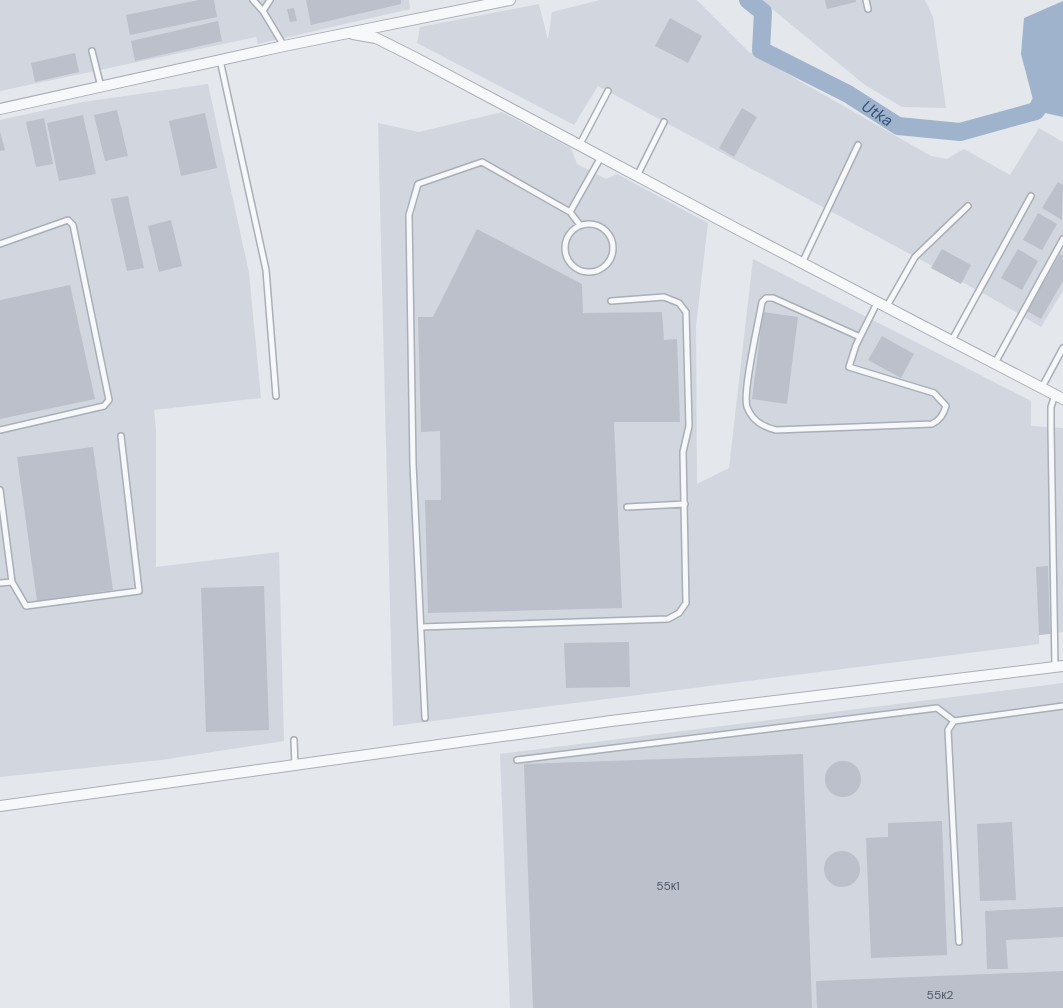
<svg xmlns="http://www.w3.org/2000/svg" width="1063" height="1008" viewBox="0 0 1063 1008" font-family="'DM Sans',sans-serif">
<rect width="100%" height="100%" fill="#e4e7ec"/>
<path fill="#d2d6de" d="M0,0H409L410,9L258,44L256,37L0,91Z
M600,0H697L749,52L931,156L947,159L964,149L1010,175L1039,128L1063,142V291L1041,327L988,296L598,86L574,125L417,43L420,27L539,4L548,40L552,12Z
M761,0H925L933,17L946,108L902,107L865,85Z
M208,84L249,273L261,398L154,410L156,429V567L279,552L284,741L161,760L0,777V120L83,102Z
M502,112L571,148L577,164L606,179L617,174L708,223L696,326L697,484L729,468L753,259L1031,401V426L1063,428V632L1039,635V644L393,726L378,123L419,132Z
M1063,683V1008H510L500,754Z"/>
<path fill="#9fb4cc" d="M1063,1V117L1036,111L1021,54L1024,18Z"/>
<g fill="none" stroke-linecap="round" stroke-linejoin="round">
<path stroke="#9fb4cc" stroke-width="18" id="s1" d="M748,0L763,12L761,50L848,94L898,126L960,132L1036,111L1059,69L1063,65"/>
</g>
<path fill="#bbc0ca" d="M199,0H214L217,17L130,35L126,15Z
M306,0H401V4L311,25Z
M825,0H856V2L827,9Z
M294,8L297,21L290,22L287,9Z
M670,18L702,36L688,63L655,46Z
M218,21L222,41L135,61L131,41Z
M75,53L79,72L35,82L31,63Z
M742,108L757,117L734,157L719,148Z
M117,110L128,156L105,161L94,115Z
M205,113L217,168L181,176L169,121Z
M83,115L96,174L59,181L47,123Z
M44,118L53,164L36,167L26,122Z
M0,132L5,150L0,151Z
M1058,182L1063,185L1062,220L1042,208Z
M128,196L144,268L127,271L111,199Z
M1038,213L1057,224L1042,250L1023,240Z
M171,220L182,266L159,272L148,226Z
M477,229L582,284L583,313L662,312L664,340L677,339L680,422H614L622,608L428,613L425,500H441L440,431L421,432L418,317H433Z
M942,249L971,265L961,284L931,268Z
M1018,249L1038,261L1022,290L1001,278Z
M1060,254L1063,256V281L1041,319L1027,311Z
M70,285L95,399L0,419V300Z
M763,312L798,317L787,404L752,399Z
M882,336L914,354L901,378L868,360Z
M93,447L113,590L37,601L17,457Z
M1048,566L1050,634L1039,635L1036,567Z
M264,586L269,730L206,732L201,588Z
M629,642L630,687L566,688L564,643Z
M803,754L812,1008H533L524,764Z
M825 779a18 18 0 1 1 36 0a18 18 0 1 1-36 0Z
M942,821L947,955L871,958L866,838L888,837V823Z
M1012,822L1016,900L980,901L977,824Z
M824 869a18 18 0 1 1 36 0a18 18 0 1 1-36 0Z
M1063,907V937L1006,940L1008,969H987L985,911Z
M1063,971V1008H817L816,981Z"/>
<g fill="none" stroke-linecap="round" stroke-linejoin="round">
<defs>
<path id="service" d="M253,0L263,11L284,46
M866,0L868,9
M263,11L270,0
M92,51L101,87
M220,60L266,270L276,396
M580,144L608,91
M637,176L664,122
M570,212L601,157
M565 248a24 24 0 1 1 48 0a24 24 0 1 1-48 0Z
M0,244L68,220L73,225L109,400L104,406L0,430
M803,261L858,145
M887,306L915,257L968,206
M860,337L773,298H766L762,302C759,320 742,393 747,407C752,421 763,427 776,430L932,424C940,420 943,415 946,406L934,393L849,367L856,345L878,301
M952,340L1031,196
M995,363L1063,239
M1042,387L1063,348
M0,490L12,582L26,606L139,591L121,436
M627,507L685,504
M0,583L12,582
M421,627L668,619L679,613L686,603L683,452L689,426L686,312L679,303L664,297L611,301
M1055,667L1051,429V407L1055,395
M425,718L413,464L409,215L418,184L482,162L570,212L580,225
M294,740L295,766
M517,760L937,708L954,721
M959,942L948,730L954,721L1063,706"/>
<path id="minor" d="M353,34L376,38L412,56L737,229L1063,399
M0,109L284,46L510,0
M0,806L611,721L1063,666"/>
</defs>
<use href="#service" stroke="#a9aeb7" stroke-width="8"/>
<use href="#minor" stroke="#a9aeb7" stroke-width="12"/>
<use href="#service" stroke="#f7f8fa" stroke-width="5"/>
<use href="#minor" stroke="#f7f8fa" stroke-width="10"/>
</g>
<g text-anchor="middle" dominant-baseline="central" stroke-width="4" stroke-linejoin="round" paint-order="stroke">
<g font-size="12" fill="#4f5766">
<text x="668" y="886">55к1</text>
<text x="940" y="995">55к2</text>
</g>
<g font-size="16" font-style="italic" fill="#34527a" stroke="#f4f6f9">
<text stroke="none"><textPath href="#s1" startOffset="190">Utka</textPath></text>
</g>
</g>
</svg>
